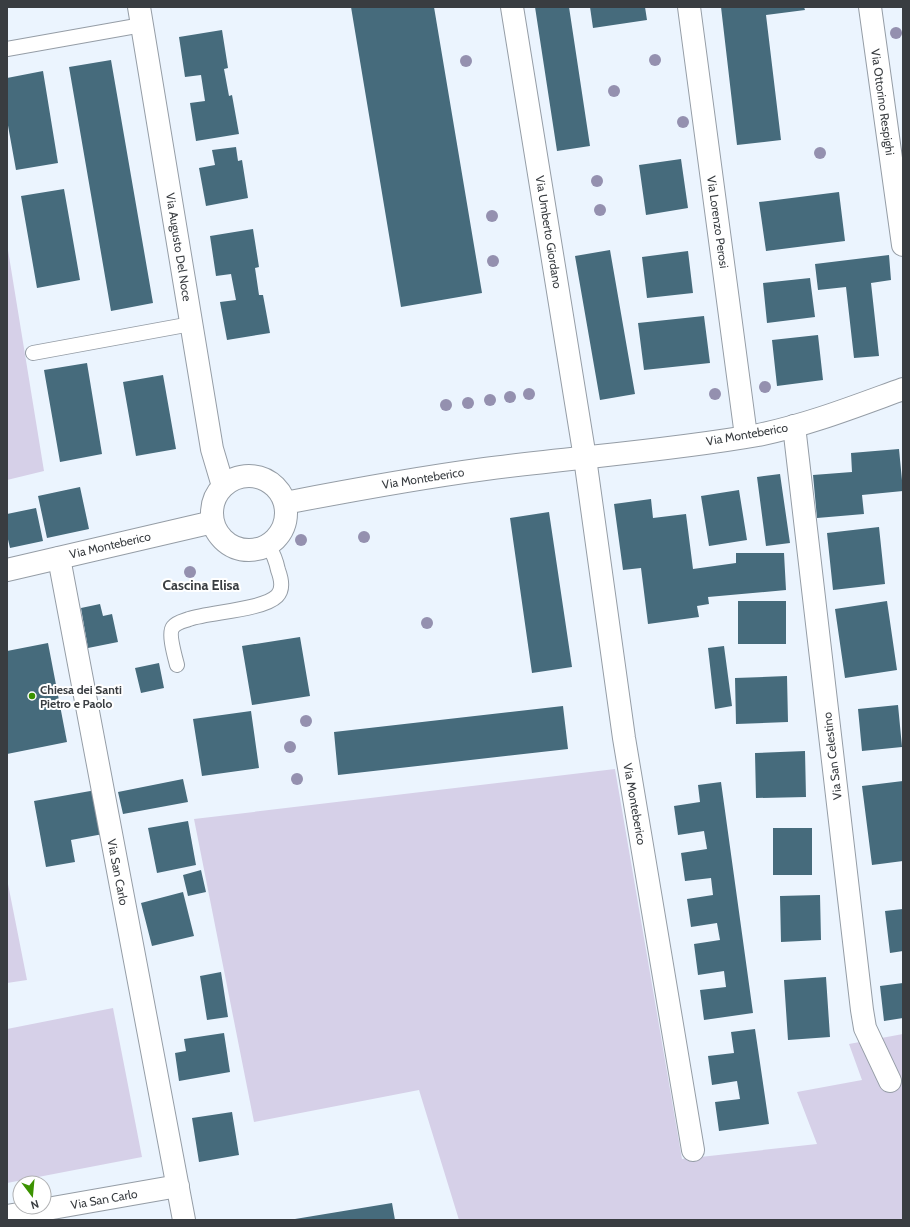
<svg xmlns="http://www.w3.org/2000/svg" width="910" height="1227" viewBox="0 0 910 1227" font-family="Cabin,sans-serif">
<rect width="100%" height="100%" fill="#ebf4fe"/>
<path fill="#d6d0e8" d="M7,244L44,471L7,480Z
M615,769L682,1159L817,1144L797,1092L862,1080L849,1044L903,1034V1220H459L419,1090L254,1122L194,819Z
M7,879L27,980L7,983Z
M113,1008L142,1157L7,1183V1029Z"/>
<path fill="#466b7c" d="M351,7H434L482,293L401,307Z
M535,7H569L590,146L557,151Z
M590,7H645L647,20L593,28Z
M721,7H804L805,10L766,15L781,140L737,145Z
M222,30L228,68L224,69L229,96L232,95L239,134L196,141L190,103L205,101L201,75L185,77L179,37Z
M111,60L153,303L111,311L69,67Z
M43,71L58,163L16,170L7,120V78Z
M236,147L238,161L242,160L248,198L206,206L199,168L215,165L212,150Z
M681,159L688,208L646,215L639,165Z
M64,189L80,280L37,288L21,196Z
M839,192L845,241L766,251L759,202Z
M253,229L259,267L255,268L259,295H263L270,333L227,340L220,302L236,300L231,274L216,276L210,236Z
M610,250L635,394L600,400L575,256Z
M688,251L693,293L647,298L642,257Z
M889,255L891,280L871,283L879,356L854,358L846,287L818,290L815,264Z
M810,278L815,317L767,323L763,283Z
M704,316L710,363L644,370L638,323Z
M818,335L823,380L777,386L772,340Z
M87,363L102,454L60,462L44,370Z
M163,375L176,449L136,456L123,382Z
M899,449L903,491L862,495L864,514L817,518L813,475L852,472L851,453Z
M780,474L790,543L766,546L757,477Z
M80,487L89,529L47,538L38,496Z
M739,490L747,540L709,546L701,496Z
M651,499L653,518L686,514L693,569L736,563V553H784L786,590L708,597L709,604L697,606L699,617L648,624L641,568L623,570L614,504Z
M36,508L43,541L10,548L7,535V514Z
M549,512L572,667L532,673L510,518Z
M879,527L885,584L833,590L827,533Z
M738,601H786V644H738Z
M887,601L897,670L845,678L835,609Z
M100,604L103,616L112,614L118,642L88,648L81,608Z
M300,637L310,696L252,705L242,646Z
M48,643L67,742L7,754V651Z
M724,646L732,706L715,709L708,648Z
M159,663L164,688L141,693L135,668Z
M787,676L788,722L736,724L735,678Z
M898,705L902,747L862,751L858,709Z
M563,706L568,749L338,775L334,732Z
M251,711L259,768L202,776L193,719Z
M805,751L806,797L756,798L755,753Z
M183,779L188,802L123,814L118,792Z
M903,781V861L872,865L862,786Z
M721,782L753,1013L704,1020L700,990L726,987L724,971L698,975L694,944L720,940L717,923L691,927L687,899L713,895L711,878L685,881L681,853L707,849L704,831L678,835L674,806L700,802L698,785Z
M96,790L103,834L71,840L75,862L46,867L34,801Z
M188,821L196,865L157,873L148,828Z
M773,828H812V875H773Z
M201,870L206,892L188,896L183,875Z
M183,892L194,936L152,946L141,903Z
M820,895L821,940L781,942L780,896Z
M903,909V951L890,953L885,911Z
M221,972L228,1017L207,1020L200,976Z
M826,977L830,1037L788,1040L784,980Z
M903,983V1018L884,1021L880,986Z
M755,1029L769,1124L719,1131L715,1102L740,1099L737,1081L712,1085L708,1056L734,1053L731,1032Z
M224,1033L230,1072L179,1081L175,1053L186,1051L184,1039Z
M232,1112L239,1155L199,1162L192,1118Z
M392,1203L395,1220H295V1219Z"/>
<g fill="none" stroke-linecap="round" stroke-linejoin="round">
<defs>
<path id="service" d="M7,49L142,25
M33,353L191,324
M177,665C175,657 168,633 173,627C177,622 184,621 189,619C210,612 263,610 277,596C284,589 281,578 278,570C276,560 273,553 268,545"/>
<path id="minor" d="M139,7L212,449L223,486
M512,7L585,458L624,738L693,1150
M689,7L746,436
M870,7L903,245
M794,426L862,1010L865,1028L890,1081
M59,558L184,1220
M7,1216L178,1186"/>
<path id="tertiary" d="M212 513a37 37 0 1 1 74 0a37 37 0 1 1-74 0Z
M285,503C352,490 418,478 485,469C576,457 668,451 758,435C808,425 856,406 903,389
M7,570L213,522"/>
</defs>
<use href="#service" stroke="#959da6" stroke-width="16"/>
<use href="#minor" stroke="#959da6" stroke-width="24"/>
<use href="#tertiary" stroke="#959da6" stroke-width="24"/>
<use href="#service" stroke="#fff" stroke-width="14"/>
<use href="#minor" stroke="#fff" stroke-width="22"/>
<use href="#tertiary" stroke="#fff" stroke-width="22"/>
</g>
<g fill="#9490af">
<circle cx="896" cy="33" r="6"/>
<circle cx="655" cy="60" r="6"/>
<circle cx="466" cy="61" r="6"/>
<circle cx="614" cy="91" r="6"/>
<circle cx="683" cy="122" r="6"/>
<circle cx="820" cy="153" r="6"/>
<circle cx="597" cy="181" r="6"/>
<circle cx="600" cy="210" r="6"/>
<circle cx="492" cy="216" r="6"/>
<circle cx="493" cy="261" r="6"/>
<circle cx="765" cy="387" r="6"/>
<circle cx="529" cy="394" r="6"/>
<circle cx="715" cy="394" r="6"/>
<circle cx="510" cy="397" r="6"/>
<circle cx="490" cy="400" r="6"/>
<circle cx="468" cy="403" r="6"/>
<circle cx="446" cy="405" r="6"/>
<circle cx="364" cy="537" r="6"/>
<circle cx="301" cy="540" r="6"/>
<circle cx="190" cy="572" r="6"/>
<circle cx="427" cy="623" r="6"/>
<circle cx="306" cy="721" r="6"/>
<circle cx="290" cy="747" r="6"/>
<circle cx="297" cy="779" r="6"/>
</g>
<circle fill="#3b9200" stroke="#fff" stroke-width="1.5" cx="32" cy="696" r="4"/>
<g text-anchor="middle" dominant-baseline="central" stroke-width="4" stroke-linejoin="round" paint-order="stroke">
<g font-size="12" fill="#393d41" stroke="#fff">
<text transform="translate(883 102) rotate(82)">Via Ottorino Respighi</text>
<text transform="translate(718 222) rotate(82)">Via Lorenzo Perosi</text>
<text transform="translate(549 232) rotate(81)">Via Umberto Giordano</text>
<text transform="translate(179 247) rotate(81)">Via Augusto Del Noce</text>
<text transform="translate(747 434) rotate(-10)">Via Monteberico</text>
<text transform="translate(423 478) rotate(-9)">Via Monteberico</text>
<text transform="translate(110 545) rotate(-13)">Via Monteberico</text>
<text transform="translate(832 756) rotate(-97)">Via San Celestino</text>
<text transform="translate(635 804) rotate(80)">Via Monteberico</text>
<text transform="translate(118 872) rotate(79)">Via San Carlo</text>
<text transform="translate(104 1199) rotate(-10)">Via San Carlo</text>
</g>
<g font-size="12" font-weight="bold" fill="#393d41" stroke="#fff" text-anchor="start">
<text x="40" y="689">Chiesa dei Santi<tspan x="40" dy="14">Pietro e Paolo</tspan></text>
</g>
<g font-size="14" font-weight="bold" fill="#393d41" stroke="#fff">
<text x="201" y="585">Cascina Elisa</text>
</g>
</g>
<rect width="910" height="1227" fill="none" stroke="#393d41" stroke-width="16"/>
<g transform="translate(32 1195) rotate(164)"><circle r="19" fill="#ffffff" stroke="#b0b1b3"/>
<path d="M0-3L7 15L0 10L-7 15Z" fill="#3b9200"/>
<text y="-6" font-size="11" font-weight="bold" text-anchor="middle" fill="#393d41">N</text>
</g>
</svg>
